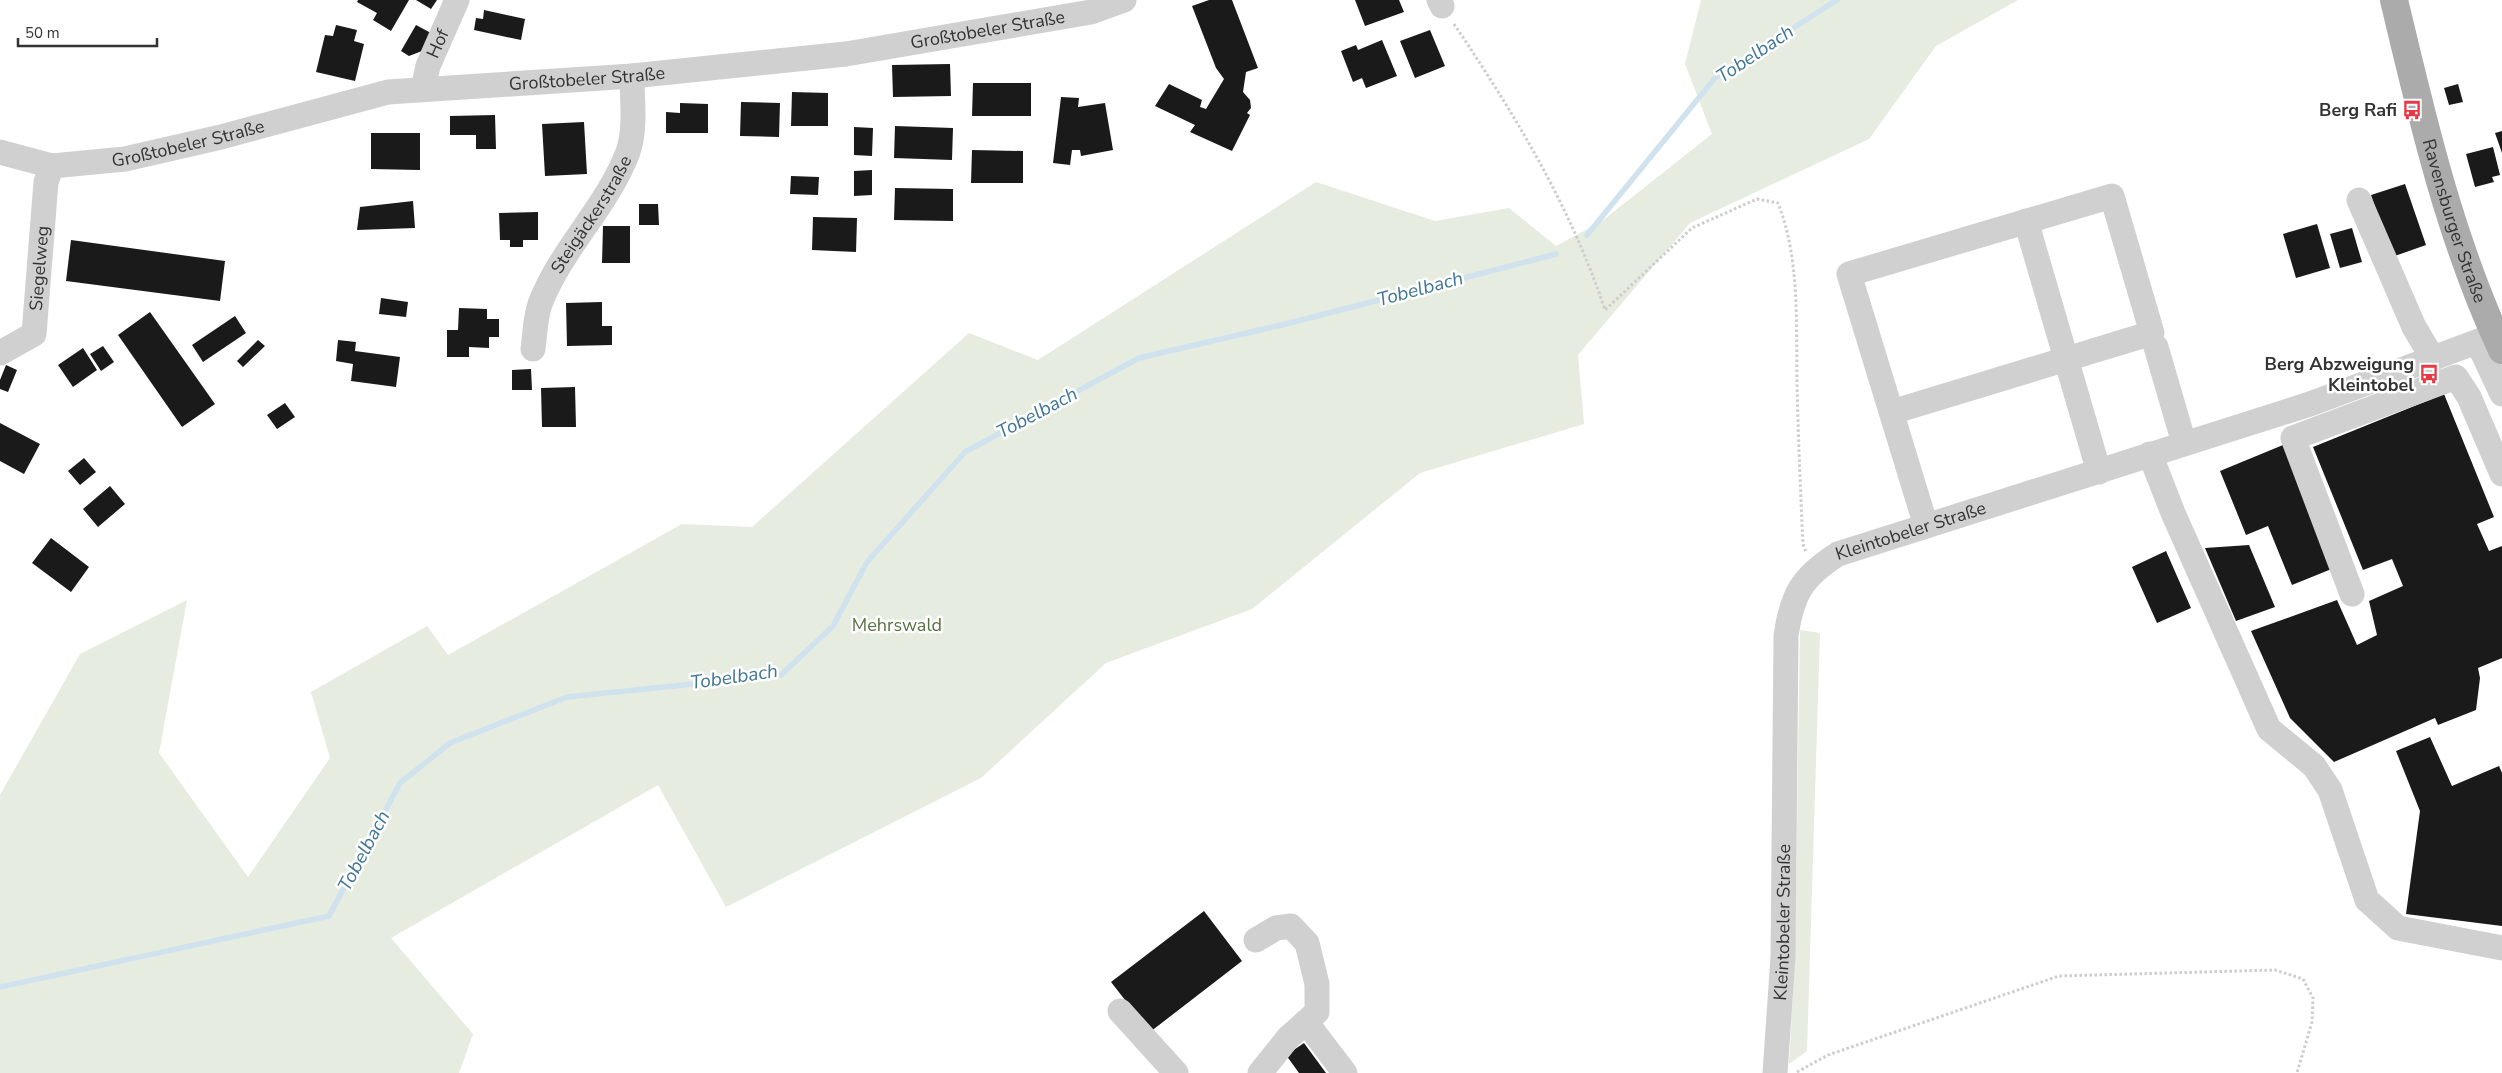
<svg xmlns="http://www.w3.org/2000/svg" width="2502" height="1073" viewBox="0 0 2502 1073" font-family="'Nunito Sans',sans-serif">
<rect width="100%" height="100%" fill="#fff"/>
<path fill="#e6ecdf" d="M1701,0H2018L1936,46L1869,139L1690,223L1578,355L1584,424L1420,473L1252,609L1106,663L981,778L726,907L658,785L391,938L473,1034L459,1073H0V795L80,654L187,600L159,753L248,877L330,758L311,692L427,626L448,655L682,524L752,527L969,333L1038,360L1316,182L1435,221L1509,208L1556,246L1602,221L1712,134L1685,64Z
M1800,630L1820,633L1807,1051L1789,1064L1795,958Z"/>
<g fill="none" stroke-linecap="round" stroke-linejoin="round">
<path stroke="#cfe2ee" stroke-width="5.5" d="M1587,235L1715,78L1837,0
M0,987L329,916L400,783L450,743L567,697L781,675L833,626L867,562L965,452L1139,358L1294,322L1556,254"/>
</g>
<path fill="#1a1a1a" d="M358,0H409L391,31L373,20L377,13L357,2Z
M416,0H437L431,9Z
M1209,0H1232L1258,68L1246,72L1243,92L1250,100L1251,108L1247,113L1250,115L1232,151L1190,132L1195,125L1155,106L1169,84L1202,100L1200,107L1206,109L1224,79L1216,68L1192,6Z
M1355,0H1399L1404,12L1365,26Z
M484,10L525,19L521,40L474,30L476,18L483,19Z
M336,25L357,30L354,41L364,44L355,81L316,72L325,35L333,36Z
M416,25L431,33L422,51L409,56L401,51Z
M1430,30L1445,66L1415,78L1400,41Z
M1382,40L1397,76L1366,88L1362,78L1353,82L1341,51L1356,45L1358,50Z
M950,64L951,96L893,97L892,65Z
M973,83H1031V116H972Z
M2458,84L2463,102L2449,105L2444,88Z
M792,92L828,93V126H791Z
M1061,97L1079,98L1078,107L1105,103L1113,150L1081,156L1080,150H1072L1070,165L1053,163Z
M741,102L780,103L779,137L740,136Z
M680,103L708,104V133H666V112L680,113Z
M495,115L496,149H476V135H450V116Z
M584,122L587,174L545,176L542,124Z
M895,126L953,128L952,160L894,158Z
M854,127L873,128L872,156L854,155Z
M2502,131V153L2495,133Z
M371,133H420V170L371,169Z
M2493,147L2500,175L2492,177L2494,182L2475,187L2466,154Z
M972,150L1023,151V183H971Z
M872,170V195L854,196V171Z
M791,176L819,177L818,195L790,194Z
M2405,184L2426,245L2392,257L2371,195Z
M895,188L953,189V221L894,220Z
M413,201L415,228L357,230L360,207Z
M639,204H658L659,225H639Z
M538,212V240H523V247H510V240H500L499,213Z
M813,217L857,218L856,252L812,250Z
M2317,224L2330,268L2296,278L2283,234Z
M603,226H630V263H602Z
M2352,228L2362,262L2340,268L2330,234Z
M71,240L225,261L220,301L66,281Z
M381,298L408,302L406,317L379,314Z
M602,302V326H612V345L567,346L566,303Z
M459,308L487,309V319H499V337H489V348L469,347V357H447V330H458Z
M150,312L215,404L182,427L118,335Z
M235,316L246,333L203,362L192,345Z
M258,340L265,346L243,367L237,361Z
M338,340L356,342L355,351L400,357L396,387L351,381L353,364L336,361Z
M103,346L114,362L101,371L90,354Z
M83,348L97,370L73,387L58,365Z
M6,365L17,370L8,392L0,389V380Z
M531,369L532,390H512V370Z
M575,387L576,427H542L541,388Z
M2444,394L2494,517L2477,524L2489,551L2502,546V658L2478,668L2480,678L2476,710L2438,725L2435,718L2334,762L2290,718L2251,631L2337,600L2357,645L2377,635L2369,601L2403,586L2392,559L2363,570L2313,447Z
M285,403L295,417L277,429L267,415Z
M0,423L40,444L24,474L0,461Z
M2283,445L2334,568L2292,585L2268,526L2246,535L2220,471Z
M84,458L96,472L80,485L68,471Z
M110,486L125,504L98,527L83,509Z
M51,538L89,567L71,592L32,563Z
M2249,545L2275,607L2236,621L2205,548Z
M2166,551L2191,608L2157,623L2132,567Z
M2430,737L2452,786L2499,766L2502,773V926L2406,914L2420,811L2396,751Z
M1204,911L1242,961L1150,1032L1111,982Z
M1304,1043L1326,1073H1299L1286,1055Z"/>
<g fill="none" stroke-linecap="round" stroke-linejoin="round">
<path stroke="#cdcdcd" stroke-width="3" stroke-dasharray="2.5 2.5" stroke-linecap="butt" d="M1454,24C1514,113 1571,207 1605,310L1692,228L1757,199L1778,203C1800,259 1796,323 1797,383C1798,430 1800,477 1802,524L1803,544L1806,552
M1797,1072L1828,1055L2059,976L2275,970L2303,979L2313,998L2312,1022L2297,1073"/>
<g stroke="#d0d0d0" stroke-width="25">
<path d="M1439,0L1442,6"/>
<path id="s1" d="M423,89L428,66L457,0"/>
<path id="s2" d="M0,152L52,166L125,159L221,137L388,92L632,76L846,54L1091,12L1124,0"/>
<path d="M2359,200L2414,327L2433,359"/>
<path d="M2026,221L2099,472"/>
<path d="M2478,343L2502,394"/>
<path d="M2156,347L2184,443"/>
<path id="s3" d="M533,349C535,335 535,318 540,304C561,249 607,207 628,152C636,129 632,100 632,76"/>
<path id="s4" d="M0,353L34,334L46,182L52,166"/>
<path d="M1892,412L2152,333L2112,196L1849,274L1926,526"/>
<path d="M2150,454L2173,513L2269,729L2314,766L2330,790L2367,900L2398,928L2502,948"/>
<path d="M2352,594L2293,438L2456,377L2469,397L2502,474"/>
<path d="M1256,940L1276,928L1291,926L1307,943L1317,984V1012L1288,1038L1260,1073"/>
<path d="M1120,1011L1176,1073"/>
<path d="M1306,1022L1345,1073"/>
<path id="s5" d="M1775,1073L1783,957L1786,636C1792,594 1802,577 1838,554L2310,404L2495,335"/>
</g>
<path stroke="#ababab" stroke-width="28" id="s6" d="M2394,0C2422,118 2450,239 2502,350"/>
</g>
<defs>
<symbol id="bus-bare" viewBox="-9 -9 18 18"><path d="M-5-6H5V4H4V6H2V4H-2V6H-4V4H-5ZM-3.5-4V0h7V-4ZM-3.5 1.2v1.5H-2V1.2ZM2 1.2v1.5H3.5V1.2Z" fill="#e63946" stroke="#fff" stroke-width="2.5" paint-order="stroke"/></symbol>
</defs>
<g fill-rule="evenodd">
<use href="#bus-bare" x="2398" y="96" width="28" height="28"/>
<use href="#bus-bare" x="2415" y="360" width="28" height="28"/>
</g>
<g text-anchor="middle" dominant-baseline="central" stroke-width="5" stroke-linejoin="round" paint-order="stroke">
<g font-size="18" fill="#333" stroke="#fff">
<text stroke="none"><textPath href="#s2" startOffset="1002">Großtobeler Straße</textPath></text>
<text stroke="none"><textPath href="#s1" startOffset="48">Hof</textPath></text>
<text stroke="none"><textPath href="#s2" startOffset="598">Großtobeler Straße</textPath></text>
<text stroke="none"><textPath href="#s2" startOffset="192">Großtobeler Straße</textPath></text>
<text stroke="none"><textPath href="#s3" startOffset="149">Steigäckerstraße</textPath></text>
<text stroke="none"><textPath href="#s6" startOffset="229">Ravensburger Straße</textPath></text>
<text stroke="none"><textPath href="#s4" startOffset="105">Siegelweg</textPath></text>
<text stroke="none"><textPath href="#s5" startOffset="615">Kleintobeler Straße</textPath></text>
<text stroke="none"><textPath href="#s5" startOffset="151">Kleintobeler Straße</textPath></text>
</g>
<g font-size="18" font-weight="bold" fill="#333" stroke="#fff" text-anchor="end">
<text x="2397" y="110">Berg Rafi</text>
<text x="2414" y="364">Berg Abzweigung<tspan x="2414" dy="21">Kleintobel</tspan></text>
</g>
<g font-size="18" fill="#56703f" stroke="#fff">
<text x="897" y="625">Mehrswald</text>
</g>
<g font-size="19" font-style="italic" fill="#3f7597" stroke="#fff">
<text transform="translate(1755 54) rotate(-34)">Tobelbach</text>
<text transform="translate(1420 289) rotate(-15)">Tobelbach</text>
<text transform="translate(1037 413) rotate(-28)">Tobelbach</text>
<text transform="translate(734 677) rotate(-8)">Tobelbach</text>
<text transform="translate(364 851) rotate(-62)">Tobelbach</text>
</g>
</g>
<path d="M18 38v8h139v-8" fill="none" stroke="#333333" stroke-width="2.5"/>
<text x="25" y="38" font-size="15" fill="#333333" stroke="#ffffff" stroke-width="4" paint-order="stroke">50 m</text>
</svg>
